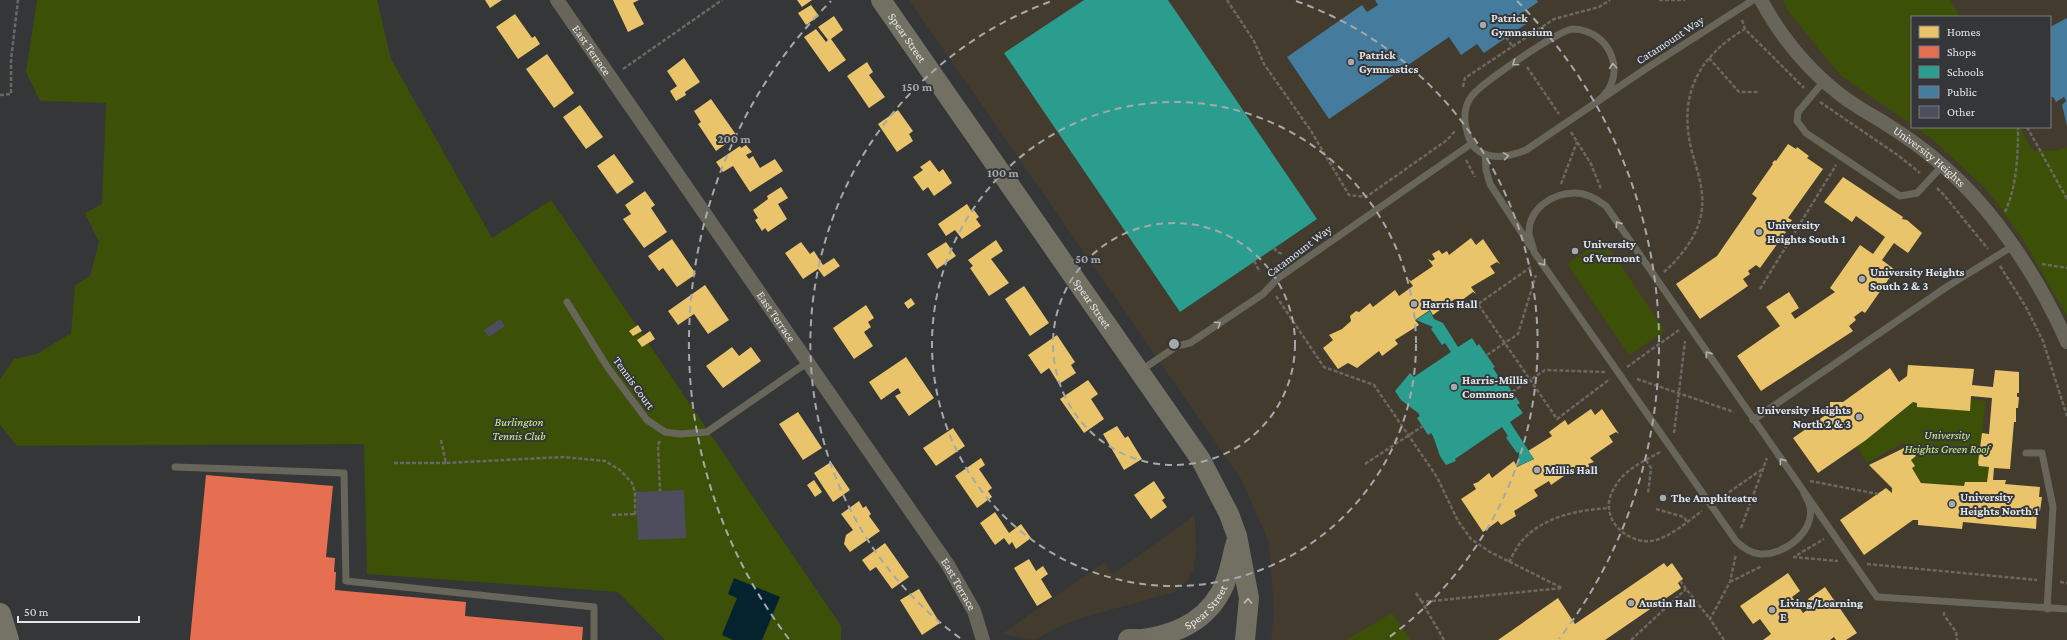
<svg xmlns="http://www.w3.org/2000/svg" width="2067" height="640" viewBox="0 0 2067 640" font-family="'Crimson Pro',serif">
<rect width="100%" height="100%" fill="#353638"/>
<path fill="#433b2e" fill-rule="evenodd" d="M909,0H2067V640H1271L1274,612L1269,542L1241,479ZM1912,17H2050V127H1912Z
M1195,515L1196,553L1193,571L1188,580L1174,592L1078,619L1052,630L1035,640L1002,634L1104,562L1113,574Z"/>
<path fill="#3c5008" d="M37,0H377L391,59L492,238L551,200L841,626V640H665L618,592L367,574L364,444L17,446L0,425V379L14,359L37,354L71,333L75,285L90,276L99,242L85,213L102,204L106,103L40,101L26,72Z
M1783,0H1950L1960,17H1912V125L1840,75L1788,11Z
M1915,127H2020L2028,143L2034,151H2054L2067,147V316L2022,238L1987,190L1932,139Z
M1603,239L1665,331L1629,355L1567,264Z
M1971,399L1986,401L1978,463L1979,466L1989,467L1987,482H1965L1964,486L1921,482L1912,468L1915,466L1911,460L1918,455L1912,446L1907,448L1903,443L1867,463L1857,446L1913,402L1917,403V407L1970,411Z
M1392,613L1411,640H1346Z"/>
<path fill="#05232f" d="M734,578L780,597L762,640H733L722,635L737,598L728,594Z"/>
<path fill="#e9c46a" d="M485,0H502L490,8Z
M613,0H639L633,3L644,24L628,32Z
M797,0H812L802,7Z
M811,5L819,16L806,25L798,13Z
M515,14L532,38L535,36L540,44L518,59L496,27Z
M834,16L843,30L831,39L846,60L829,72L804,37L816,29L826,42L828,40L818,27Z
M547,54L574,93L554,108L526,69Z
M684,58L700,82L685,92L686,95L676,101L670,91L677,86L667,71Z
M867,62L873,72L869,75L885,97L869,108L847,76Z
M711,99L737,136L716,151L698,124L701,122L694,111Z
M580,105L603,137L586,149L563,117Z
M898,110L913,131L909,134L913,141L897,152L878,124Z
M1788,144L1796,149L1797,147L1809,156L1807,158L1823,169L1788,218L1792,220L1784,231L1786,232L1760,268L1756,265L1748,271L1750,274L1743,279L1748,286L1700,319L1676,284L1717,256L1757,198L1752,194L1773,164L1772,163L1775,160L1776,161Z
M746,145L752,152L746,155L749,159L753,156L760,168L775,159L783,171L750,192L733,166L723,172L716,162L740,146L741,148Z
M614,154L634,182L617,194L597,166Z
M930,160L939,172L943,169L952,183L934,196L928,187L923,191L913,177L923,170L920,167Z
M1843,177L1903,217L1902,219L1907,220L1922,233L1908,253L1894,243L1882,260L1895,270L1865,313L1862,311L1854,317L1856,320L1849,326L1853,331L1761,391L1737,356L1780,326L1766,307L1789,292L1799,308L1791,313L1795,319L1835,292L1830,288L1860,245L1873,254L1885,237L1856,216L1852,222L1824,202Z
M781,187L788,198L778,204L787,219L768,232L765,228L762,231L755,220L758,218L753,210L768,199L767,196Z
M645,191L655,205L651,208L667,232L644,248L623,219L631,214L625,205Z
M967,204L972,212L974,210L979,217L976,219L981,226L962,239L955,230L946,236L938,224Z
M1471,238L1476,245L1483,239L1500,264L1497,262L1490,266L1495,273L1471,287L1476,294L1473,292L1458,303L1455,299L1433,315L1430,310L1415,320L1419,325L1395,340L1398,344L1382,356L1379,351L1357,368L1348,363L1338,369L1323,348L1333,340L1329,335L1342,329L1351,321L1350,316L1356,311L1359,312L1370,303L1373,307L1395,290L1399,296L1413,286L1408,279L1411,281L1433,266L1428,259L1432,261L1435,259L1432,254L1439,250L1442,254L1447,251L1449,255Z
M672,239L696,274L677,287L663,268L659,271L648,256Z
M996,240L1003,251L991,259L1009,283L989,296L970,268L973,266L968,260Z
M801,242L810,254L814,251L823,265L834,258L840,266L824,277L818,269L803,279L785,253Z
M946,242L956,256L937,269L927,254Z
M705,285L729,320L708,334L694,314L678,325L668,311Z
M1024,286L1049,323L1030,336L1005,299Z
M911,298L915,304L908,309L904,303Z
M866,305L874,318L868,322L871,327L864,332L873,346L854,359L833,328Z
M638,325L642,331L633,336L629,331Z
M650,331L655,339L642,347L637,340Z
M1057,335L1075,362L1071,365L1076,373L1059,384L1049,368L1041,374L1028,355Z
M732,347L739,356L751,347L761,361L723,388L706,366Z
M906,357L934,398L909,416L895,396L901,393L898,388L881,400L869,382Z
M1908,365L1974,369L1972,385L1993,387L1995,370L2019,372V393H2017V397H2019L2018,408H2016V422H2014L2010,469L1994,468L1993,480H2006L2005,484L2040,487L2039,497H2042L2040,511H2037L2036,529L1963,522L1962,529L1918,525V520H1913L1864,555L1840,520L1886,488L1892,493V488L1869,465L1904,448L1906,451L1911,448L1916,456L1911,460L1915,466L1912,468L1921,483L1964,486L1965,482H1987L1989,467L1979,466L1978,463L1982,433L1989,434L1992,398L1971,396L1970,411L1917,407V403L1913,402L1866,440L1818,473L1793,438L1830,412V402H1843L1890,368L1899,382L1907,376Z
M1088,380L1098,394L1091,399L1104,419L1084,433L1060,399Z
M1591,409L1595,415L1602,409L1619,434L1616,432L1609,436L1613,442L1590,458L1594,462L1588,464L1591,468L1584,473L1581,469L1577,474L1574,469L1551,485L1549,481L1534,490L1538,496L1514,511L1516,516L1501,525L1498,521L1483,532L1461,499L1476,489L1473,484L1478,482L1489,473L1492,478L1514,461L1517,467L1534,459L1528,451L1552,436L1549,432L1565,420L1568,425Z
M798,412L822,448L803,460L779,424Z
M1117,426L1125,438L1128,436L1142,459L1124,470L1103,434Z
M953,428L965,446L936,466L923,448Z
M981,458L985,465L979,469L992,488L988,491L992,497L977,508L955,476Z
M831,462L850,490L833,502L814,473Z
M814,480L822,492L815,497L807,485Z
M1154,481L1165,498L1162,500L1167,507L1151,519L1134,495Z
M859,501L863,508L866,506L871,514L869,516L880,531L850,552L844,544L846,535L853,530L841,514Z
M995,512L1009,533L1021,524L1031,538L1016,549L1012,542L1009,545L1004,538L995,545L980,523Z
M885,543L909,577L892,589L876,567L870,571L862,560Z
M1029,559L1036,571L1043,566L1048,574L1041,579L1052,597L1037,606L1014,568Z
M1664,563L1667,567L1672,563L1683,579L1678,583L1681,588L1605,640H1498L1558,598L1575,624Z
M1788,573L1800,591L1792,597L1803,613L1813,606L1808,599L1825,587L1857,633L1846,640H1836L1834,637L1830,640H1763L1771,634L1760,619L1753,624L1740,606Z
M919,589L940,623L922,635L900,600Z"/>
<path fill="#e76f51" d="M206,475L333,486L326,557L335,558L334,572H336L335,590L466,602L465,616L583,627L582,640H190Z"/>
<path fill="#2a9d8f" d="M1084,0H1168L1317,219L1180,312L1004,53Z
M1430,311L1434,319L1443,323L1458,347L1472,338L1477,346L1479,344L1495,367L1493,368L1502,382L1504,380L1520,403L1517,405L1523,413L1510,422L1534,459L1518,466L1519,452L1517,453L1507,439L1506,437L1508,436L1502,427L1455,459L1456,461L1446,465L1440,456L1433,436L1431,433L1428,435L1417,418L1420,416L1418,413L1401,400L1395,391L1410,373L1414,377L1451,352L1445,343L1442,345L1431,329L1433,327L1416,320Z"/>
<path fill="#457b9d" d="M1375,0H1537L1538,2L1522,13L1529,22L1484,53L1477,44L1461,55L1449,37L1329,119L1287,57L1362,5L1367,12L1378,5Z
M2067,18V126L2062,105L2066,101L2064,97L2056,102L2053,97H2050V27Z"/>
<path fill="#4e4d5d" d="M500,319L505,326L489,337L484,330Z
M684,490L686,538L638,540L636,492Z"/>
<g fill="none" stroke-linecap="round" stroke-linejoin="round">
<path stroke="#6a6862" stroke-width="2.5" stroke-dasharray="4 2" stroke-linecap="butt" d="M1227,0L1254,41L1264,64L1311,131L1349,195L1366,197L1447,140L1455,131
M1659,0H1685
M1742,20L1745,29L1804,88
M1506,37L1513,47
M1709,58L1739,92H1758
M1527,67L1559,114
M623,69L722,0
M1463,87L1465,78L1554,19L1599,7L1610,0
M0,95L11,94V60L18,0
M1820,102L1899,156L1920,173
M2027,127L2067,199
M1571,132L1591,164L1601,189
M1466,160L1475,177
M1561,184L1577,142
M1937,188L1944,195L1988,249
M2005,212C2017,185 2018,156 2018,127
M1274,248L1277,252L1283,254
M1254,261L1260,272
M2042,264L2067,268
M2000,266L2026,307L2043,341L2067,416
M1531,267L1478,304L1557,419L1610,379
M1664,272C1682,256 1700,233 1702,208C1704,189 1697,170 1692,152C1678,97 1696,58 1745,29
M1760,289L1836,165
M1276,296L1324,367L1374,385L1437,477L1458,521L1471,539L1490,552L1562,588
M1487,355L1518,334L1536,275
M1627,367L1679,330
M1637,379L1734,412
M1512,392L1545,370L1605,372
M1674,433L1685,341
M441,440L446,463L563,457L605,461L620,470L632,483L635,492V514H637
M660,441L658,445L660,491
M1660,452C1645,461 1625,469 1616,485C1612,491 1608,500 1609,508C1610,529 1636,546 1656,540C1673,535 1688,521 1702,511
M1646,460L1651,468L1648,494
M394,463H446
M1365,464L1423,426
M1810,481L1878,494
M1719,499L1764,468
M1656,509L1684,517L1687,522
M612,515L635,514
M1741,528L1767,458
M1797,555L1824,539
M1793,557L1838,561
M1509,562C1512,556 1516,549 1520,543C1541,517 1577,510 1609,508
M1867,564L2037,580
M1680,581L1710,619
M1730,582L1762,566
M2060,582L2067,583
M1416,593L1422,602
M1944,612V615L1956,632L1957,640
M1444,640L1422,602L1562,588
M1631,640L1686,589
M1724,640L1710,619L1730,582L1736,554"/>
<path stroke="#68665b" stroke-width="7" d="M1824,81L1798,112L1797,121L1806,133L1900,196L1917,193L1943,165
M1599,100C1629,76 1611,30 1573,29C1560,29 1480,84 1471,97C1463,108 1464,123 1468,135C1476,162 1505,159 1526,150L1644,70L1753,0
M1485,154L1486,170L1490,184L1531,247
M567,302L608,368L647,420L665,432L680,434L707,432L808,362
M1140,371L1177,346L1190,343L1263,294L1277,279L1471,144
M1753,420L1948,286L2013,246
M2026,453H2042L2053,507L2047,609
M175,467L344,473L346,581L594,607V640
M1804,493C1806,497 1809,502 1810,507C1815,532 1783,556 1760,554C1750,553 1743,548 1736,541L1534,252C1533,246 1530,239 1529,234C1528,209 1552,193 1575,193C1587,193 1597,199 1606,206L1877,597L2067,609"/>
<g stroke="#68665b" stroke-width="14">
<path id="s1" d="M557,0L948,565L974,611L983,640"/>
<path id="s2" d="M1761,0C1781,37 1809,71 1842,96C1855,106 1870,114 1883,122C1904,135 1924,149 1942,165C1994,209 2040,280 2067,342"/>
</g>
<g stroke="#727062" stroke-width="20">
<path id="s3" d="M881,0L1201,460L1229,514L1237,536L1249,598L1245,640"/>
<path id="s4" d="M1136,640C1170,636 1201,625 1219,595C1229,580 1231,559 1236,542"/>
</g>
<path stroke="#706e61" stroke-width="22" d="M1129,640H1137"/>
<path stroke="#767466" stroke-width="22" d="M0,614L8,640"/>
</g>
<defs><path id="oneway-chevron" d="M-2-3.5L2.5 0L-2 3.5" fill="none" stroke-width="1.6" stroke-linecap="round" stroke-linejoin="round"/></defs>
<g stroke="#b2b2ae">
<use href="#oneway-chevron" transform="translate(1515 63) rotate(145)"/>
<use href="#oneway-chevron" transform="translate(1613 66) rotate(-95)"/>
<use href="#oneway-chevron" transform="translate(1506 156) rotate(-9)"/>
<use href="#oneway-chevron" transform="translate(1618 224) rotate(-125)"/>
<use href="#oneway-chevron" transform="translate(1543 263) rotate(55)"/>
<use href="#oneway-chevron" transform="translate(1218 324) rotate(-34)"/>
<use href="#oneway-chevron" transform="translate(1708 354) rotate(-125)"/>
<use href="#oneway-chevron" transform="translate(1782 461) rotate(-125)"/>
</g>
<use stroke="#bcbcb8" href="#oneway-chevron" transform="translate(1248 601) rotate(-88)"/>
<g fill="none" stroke="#a7a8a9" stroke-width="2" stroke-dasharray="7 5">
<circle cx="1174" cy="344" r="121"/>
<circle cx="1174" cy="344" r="242"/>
<path d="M960 638A364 364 0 0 1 1052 1M1296 1A364 364 0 0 1 1388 638"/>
<path d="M789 639A485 485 0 0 1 831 1M1517 1A485 485 0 0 1 1559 639"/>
</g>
<g fill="#a7a8a9" stroke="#343639" stroke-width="1.5">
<circle cx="1483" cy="25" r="4"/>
<circle cx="1351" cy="62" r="4"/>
<circle cx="1759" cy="232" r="4"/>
<circle cx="1575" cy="251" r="4"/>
<circle cx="1862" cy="279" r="4"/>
<circle cx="1414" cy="304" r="4"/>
<circle cx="1454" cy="387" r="4"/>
<circle cx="1859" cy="417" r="4"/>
<circle cx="1537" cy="470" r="4"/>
<circle cx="1663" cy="498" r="4"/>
<circle cx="1952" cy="504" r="4"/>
<circle cx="1631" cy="603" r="4"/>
<circle cx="1772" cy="610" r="4"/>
</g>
<g text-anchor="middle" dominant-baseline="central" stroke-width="4" stroke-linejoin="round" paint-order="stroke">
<g font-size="12" font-weight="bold" fill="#e4e5e6" stroke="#343639" text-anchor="start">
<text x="1491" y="18">Patrick<tspan x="1491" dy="14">Gymnasium</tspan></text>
<text x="1359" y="55">Patrick<tspan x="1359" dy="14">Gymnastics</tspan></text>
<text x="1767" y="225">University<tspan x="1767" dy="14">Heights South 1</tspan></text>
<text x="1583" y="244">University<tspan x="1583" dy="14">of Vermont</tspan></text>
<text x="1870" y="272">University Heights<tspan x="1870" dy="14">South 2 &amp; 3</tspan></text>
<text x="1422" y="304">Harris Hall</text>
<text x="1462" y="380">Harris-Millis<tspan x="1462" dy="14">Commons</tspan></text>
<text x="1851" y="410" text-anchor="end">University Heights<tspan x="1851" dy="14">North 2 &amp; 3</tspan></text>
<text x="1545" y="470">Millis Hall</text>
<text x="1960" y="497">University<tspan x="1960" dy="14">Heights North 1</tspan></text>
<text x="1671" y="498">The Amphiteatre</text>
<text x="1639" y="603">Austin Hall</text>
<text x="1780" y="603">Living/Learning<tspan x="1780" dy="14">E</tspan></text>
</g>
<g font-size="12" fill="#e4e5e6" stroke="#343639">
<text stroke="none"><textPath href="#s3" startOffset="46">Spear Street</textPath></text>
<text transform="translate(1670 40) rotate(-33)">Catamount Way</text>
<text stroke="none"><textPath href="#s1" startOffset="61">East Terrace</textPath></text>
<text stroke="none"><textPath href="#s2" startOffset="233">University Heights</textPath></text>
<text transform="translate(1299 251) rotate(-37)">Catamount Way</text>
<text stroke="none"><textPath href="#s3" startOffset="370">Spear Street</textPath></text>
<text stroke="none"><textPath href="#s1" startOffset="385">East Terrace</textPath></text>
<text transform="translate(634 383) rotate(54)">Tennis Court</text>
<text stroke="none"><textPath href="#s1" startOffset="709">East Terrace</textPath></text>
<text stroke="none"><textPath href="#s4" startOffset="80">Spear Street</textPath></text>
</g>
<g font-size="12" font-style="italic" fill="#ccf683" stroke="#343639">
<text x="519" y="422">Burlington<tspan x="519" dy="14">Tennis Club</tspan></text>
<text x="1947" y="435">University<tspan x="1947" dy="14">Heights Green Roof</tspan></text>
</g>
</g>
<circle cx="1174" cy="344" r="6" fill="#a7a8a9" stroke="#343639" stroke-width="2"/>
<g font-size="12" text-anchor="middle" font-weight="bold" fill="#a7a8a9" stroke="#343639" stroke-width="4" stroke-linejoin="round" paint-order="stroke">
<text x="917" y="91">150 m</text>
<text x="734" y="143">200 m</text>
<text x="1003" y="177">100 m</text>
<text x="1088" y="263">50 m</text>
</g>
<rect x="1911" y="16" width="140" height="112" fill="#343639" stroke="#7a7c7e"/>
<rect x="1919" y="26" width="20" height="12" fill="#e9c46a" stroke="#7a7c7e"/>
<text x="1947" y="36" font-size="12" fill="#e4e5e6">Homes</text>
<rect x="1919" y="46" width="20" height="12" fill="#e76f51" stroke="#7a7c7e"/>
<text x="1947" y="56" font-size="12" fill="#e4e5e6">Shops</text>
<rect x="1919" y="66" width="20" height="12" fill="#2a9d8f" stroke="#7a7c7e"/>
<text x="1947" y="76" font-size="12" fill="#e4e5e6">Schools</text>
<rect x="1919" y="86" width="20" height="12" fill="#457b9d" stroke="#7a7c7e"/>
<text x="1947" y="96" font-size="12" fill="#e4e5e6">Public</text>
<rect x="1919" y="106" width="20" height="12" fill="#4e4d5d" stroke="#7a7c7e"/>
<text x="1947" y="116" font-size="12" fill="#e4e5e6">Other</text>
<path d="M18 616v6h121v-6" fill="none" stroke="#e4e5e6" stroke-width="2"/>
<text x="24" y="616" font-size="12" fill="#e4e5e6" stroke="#343639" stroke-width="3" paint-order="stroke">50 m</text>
</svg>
